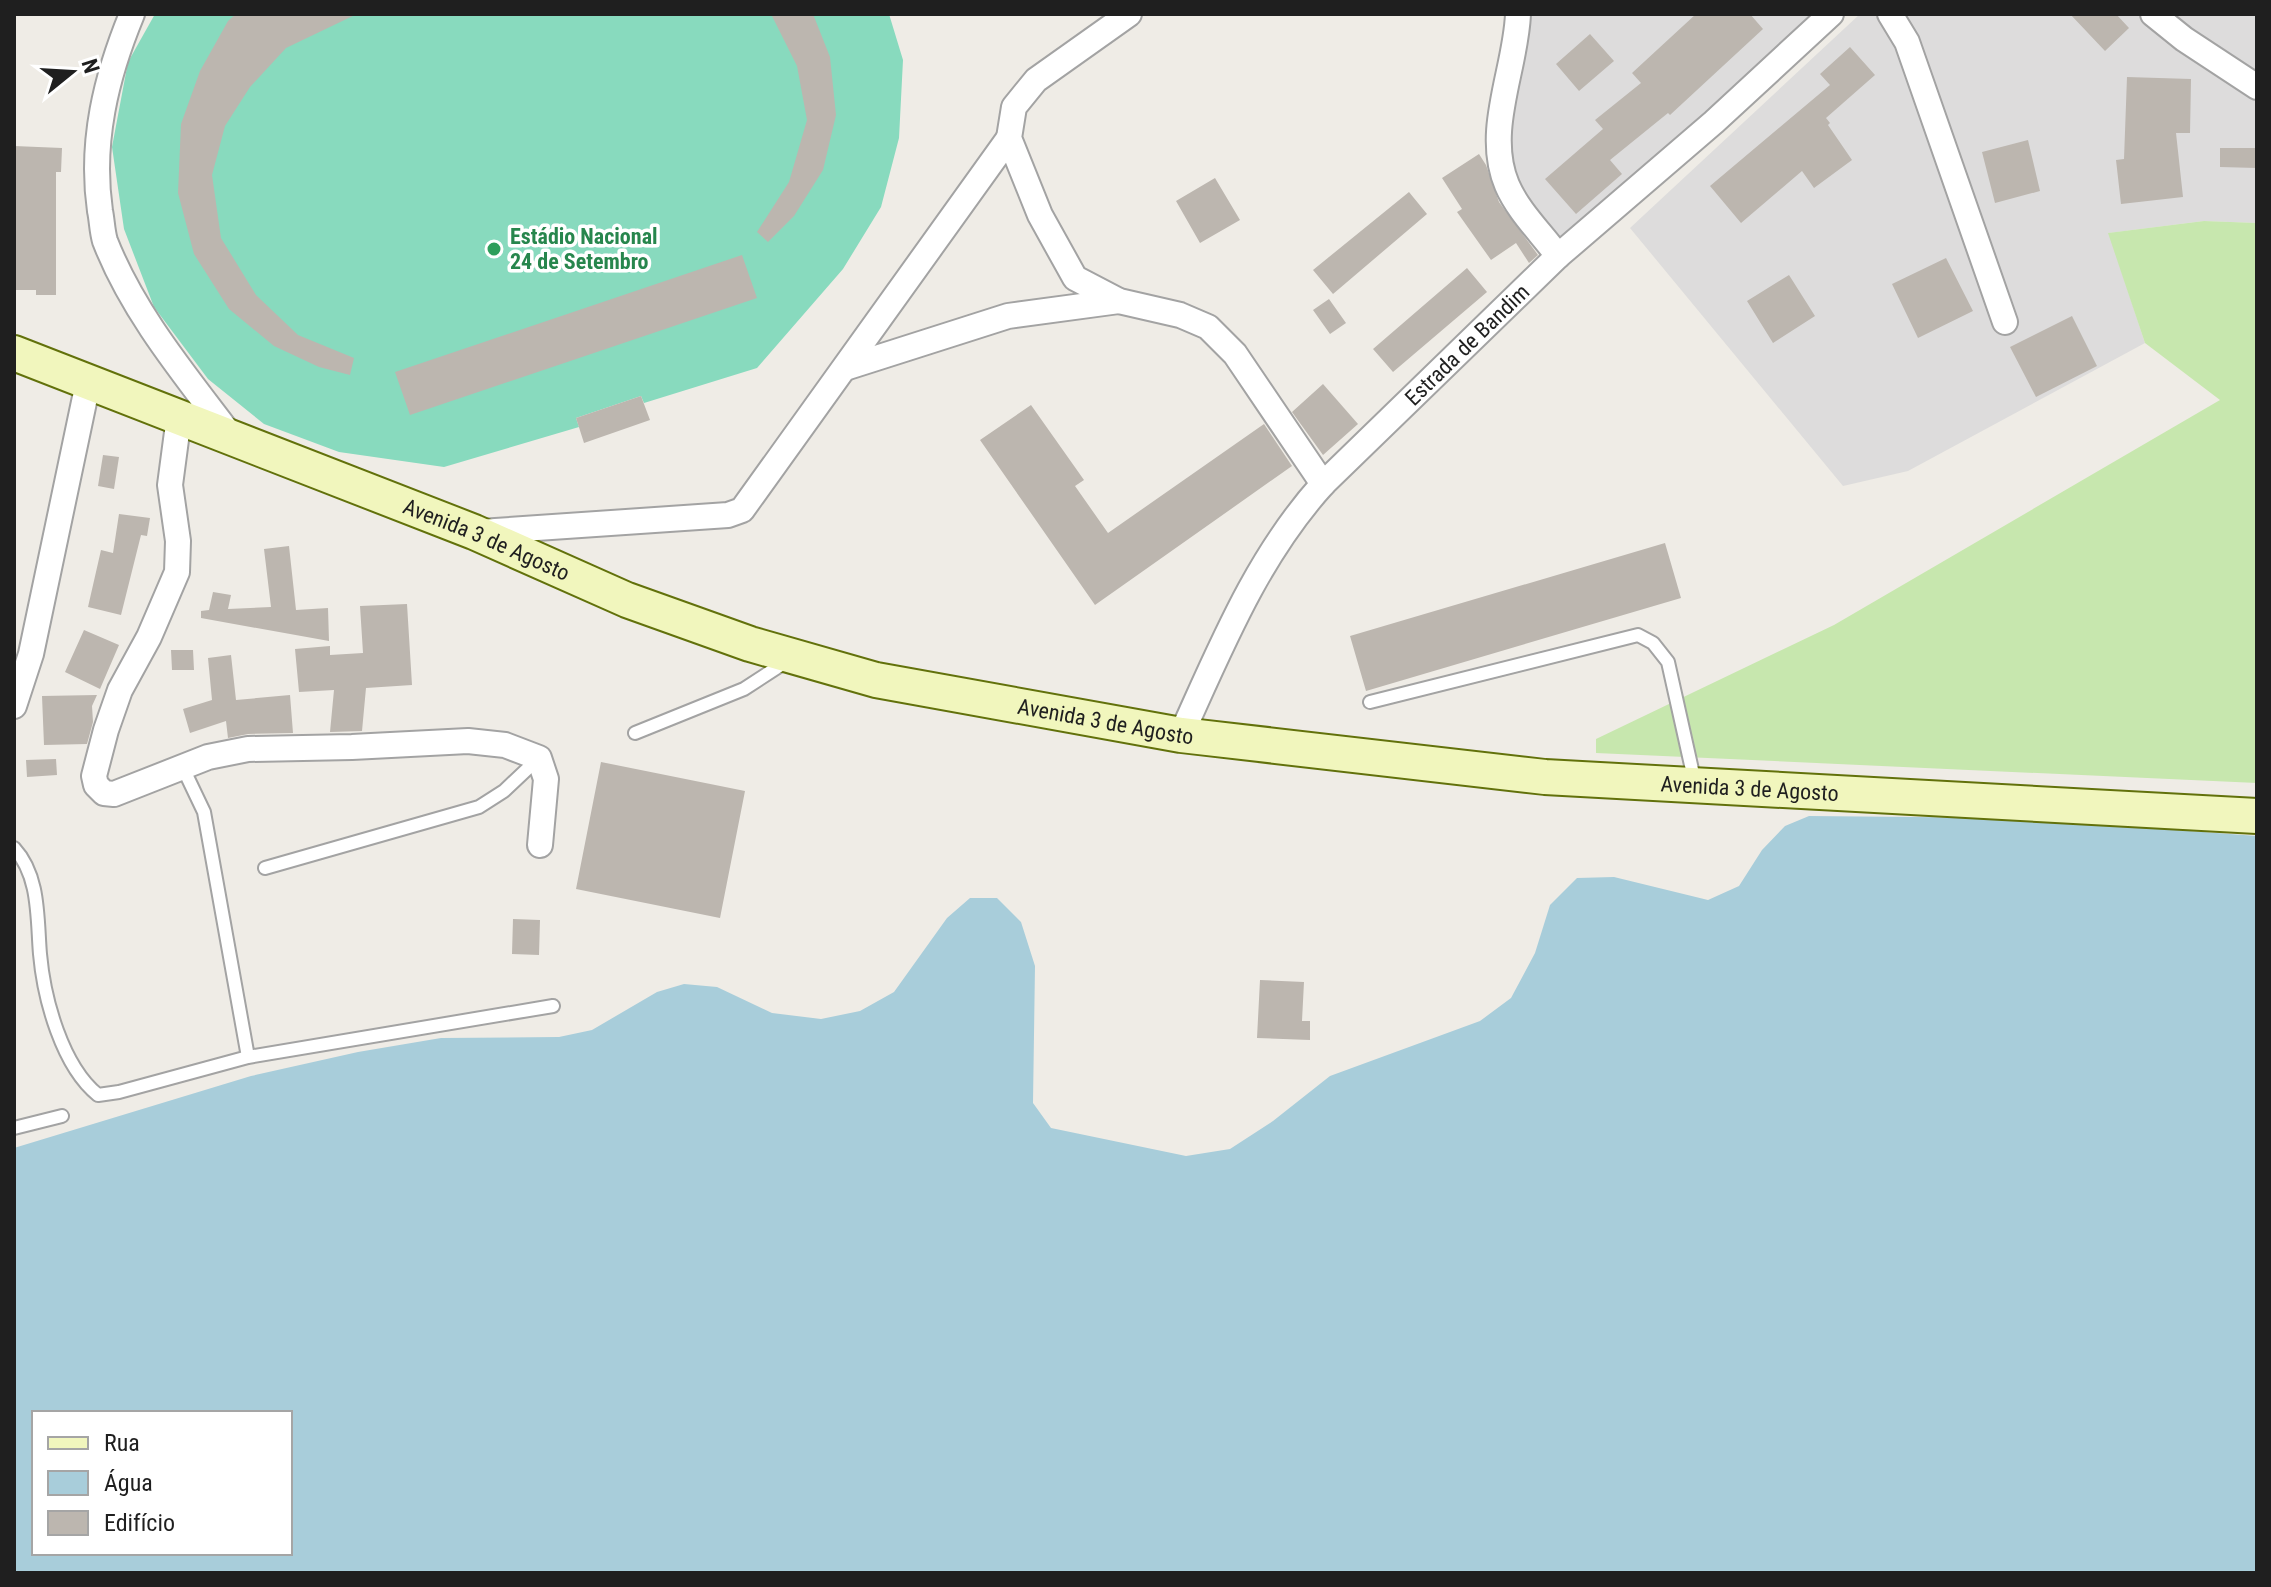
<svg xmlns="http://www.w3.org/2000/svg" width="2271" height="1587" viewBox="0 0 2271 1587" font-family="'Roboto Condensed',sans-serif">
<rect width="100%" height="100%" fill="#efece6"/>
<path fill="#dddcdc" d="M1514,14H1821L1564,249L1511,177L1507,130Z
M1860,14H2257V223L2204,221L2109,233L2145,343L1908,471L1843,486L1630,228Z"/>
<path fill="#c7e7ae" d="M2204,221L2257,223V783L1596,753V739L1834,625L2220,400L2145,343L2108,233Z"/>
<path fill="#88dabe" d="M155,14H889L903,60L899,138L881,207L843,269L757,368L644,403L641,396L576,418L579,427L444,467L339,452L264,424L208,379L154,307L124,229L112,147L128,62Z"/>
<path fill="#a8cdda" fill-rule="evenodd" d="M1809,816L2017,818L2257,836V1573H14V1148L251,1076L358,1052L441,1038L559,1037L592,1030L657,992L684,984L717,987L772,1013L821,1019L860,1011L894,992L947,918L970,898H997L1021,922L1035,966L1033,1103L1051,1128L1186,1156L1230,1149L1273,1121L1330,1076L1480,1021L1511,998L1535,953L1550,905L1577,878L1614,877L1708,900L1739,886L1762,850L1785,826ZM34,1413H290V1553H34Z"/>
<path fill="#bcb6af" d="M236,14H357L286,48L250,87L225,126L212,175L221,238L256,295L298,335L354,358L350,375L319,367L274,346L229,309L194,254L178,193L181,124L200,71L228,21Z
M771,14H813L830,57L836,115L823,170L794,216L768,242L757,232L789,182L807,120L797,66Z
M1696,14H1750L1763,29L1670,115L1668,113L1610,160L1622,174L1576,214L1545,179L1603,129L1595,120L1641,83L1632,73Z
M2070,14H2116L2129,28L2105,51Z
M1590,34L1614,61L1579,91L1556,64Z
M1850,47L1875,75L1826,118L1830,123L1828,125L1852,160L1814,188L1802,171L1741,223L1710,186L1830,85L1820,74Z
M2127,77L2191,79L2190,133H2176L2183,197L2121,204L2116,160L2124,159Z
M2028,140L2040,191L1995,203L1982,152Z
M14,146L62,148L61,172H56V295H36V290H14Z
M2220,148H2257V168L2220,167Z
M1479,154L1486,165L1499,202L1538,255L1529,263L1516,243L1491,260L1457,212L1462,209L1442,178Z
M1215,178L1240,220L1200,243L1176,201Z
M1409,192L1427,214L1333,294L1313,270Z
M742,255L757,298L410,415L395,372Z
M1946,258L1973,311L1918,338L1892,284Z
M1467,268L1487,292L1393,372L1373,349Z
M1789,275L1815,316L1773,343L1747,301Z
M1329,299L1346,323L1330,334L1313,310Z
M2072,316L2097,366L2036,397L2010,347Z
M1323,384L1358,424L1323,455L1292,412Z
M641,396L650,420L584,443L576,418Z
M1031,405L1084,480L1075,486L1108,533L1264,424L1292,466L1095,605L980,440Z
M103,455L119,457L114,489L98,486Z
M119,514L150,518L147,536L141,535L121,615L88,607L101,550L113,553Z
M1665,543L1681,598L1366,691L1350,636Z
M289,546L296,610L328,608L329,641L201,618V611L209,610L213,592L231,595L228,609L271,607L264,549Z
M407,604L412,685L366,688L362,731L330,732L334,690L299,692L295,649L330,646V655L363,653L360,606Z
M84,630L119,645L100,689L65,672Z
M171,650H193L194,670H172Z
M231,655L236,700L290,695L293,733L248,734L228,738L226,721L190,733L183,709L212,700L208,658Z
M97,695L92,706L93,722L87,744L44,745L42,696Z
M56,759L57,775L27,777L26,760Z
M601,762L745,791L720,918L576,889Z
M513,919L540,920L539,955L512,954Z
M1260,980L1304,982L1302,1021H1310V1040L1257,1038Z"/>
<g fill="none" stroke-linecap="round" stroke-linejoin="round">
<defs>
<path id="lane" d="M1370,702L1638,635L1653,643L1668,662L1695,783
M635,733L744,689L787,661
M183,768L204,812L248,1057
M14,848C40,876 37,919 40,954C44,999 62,1066 98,1095L119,1092L248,1057L553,1006
M265,868L479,807L504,791L539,758
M14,1128L62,1116"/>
<g id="street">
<path d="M132,14C106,77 90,142 100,211C102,220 102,231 105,241C133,313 185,375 231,436"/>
<path d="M1129,14L1036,80L1014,107L1009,138L1040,215L1075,278L1119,301L1180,315L1208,327L1235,354L1323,484"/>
<path d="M1518,14C1516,69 1484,131 1507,185C1518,211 1542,234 1558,256"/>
<path d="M1890,14L1907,42L2005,322"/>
<path d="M2153,14L2184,39L2257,87"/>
<path d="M845,368L1008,316L1119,301"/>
<path d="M179,417L170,485L178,541L177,572L149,637L120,690L106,730L94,776L96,785L104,793L114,794L208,757L248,749L352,747L468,741L505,745L539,758L546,779L540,845"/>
<path d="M480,532L728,515L742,510L1009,138"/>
<path d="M14,706L31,654L88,383"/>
<path id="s1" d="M1181,735C1221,647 1257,557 1323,484L1558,256L1714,122L1831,14"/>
</g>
<g id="secondary">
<path id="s2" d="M14,353L474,532L627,600L750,644L876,680L1181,735L1545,777L2257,816"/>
</g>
</defs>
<use href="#lane" stroke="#a3a3a3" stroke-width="16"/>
<use href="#street" stroke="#a3a3a3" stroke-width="28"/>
<use href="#secondary" stroke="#62710b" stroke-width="38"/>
<use href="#lane" stroke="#fff" stroke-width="12"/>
<use href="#street" stroke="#fff" stroke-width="24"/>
<use href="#secondary" stroke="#f1f6bd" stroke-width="34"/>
</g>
<circle fill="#2e9e5b" stroke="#fff" stroke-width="3" cx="494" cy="249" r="8"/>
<g text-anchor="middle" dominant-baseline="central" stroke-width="7" stroke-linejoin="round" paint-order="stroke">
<g font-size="22" font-weight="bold" fill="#27864d" stroke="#fff" text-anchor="start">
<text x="510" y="236">Estádio Nacional<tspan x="510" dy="25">24 de Setembro</tspan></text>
</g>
<g font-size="22" fill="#1f1f1f" stroke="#fff">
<text stroke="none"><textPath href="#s1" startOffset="490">Estrada de Bandim</textPath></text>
<text stroke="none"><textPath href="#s2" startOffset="508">Avenida 3 de Agosto</textPath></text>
<text stroke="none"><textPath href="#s2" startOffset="1156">Avenida 3 de Agosto</textPath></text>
<text stroke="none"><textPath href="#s2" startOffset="1804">Avenida 3 de Agosto</textPath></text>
</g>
</g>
<rect width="2271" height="1587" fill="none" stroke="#1f1f1f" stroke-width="32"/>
<rect x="32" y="1411" width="260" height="144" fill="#ffffff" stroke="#a5a5a5" stroke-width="2"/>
<rect x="48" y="1437" width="40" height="12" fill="#f1f6bd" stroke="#a5a5a5" stroke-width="2"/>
<text x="104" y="1451" font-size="24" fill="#1f1f1f">Rua</text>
<rect x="48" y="1471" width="40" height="24" fill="#a8cdda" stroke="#a5a5a5" stroke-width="2"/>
<text x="104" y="1491" font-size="24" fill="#1f1f1f">Água</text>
<rect x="48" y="1511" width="40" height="24" fill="#bcb6af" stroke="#a5a5a5" stroke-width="2"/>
<text x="104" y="1531" font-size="24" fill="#1f1f1f">Edifício</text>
<g transform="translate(72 72) rotate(72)" stroke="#ffffff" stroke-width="6" paint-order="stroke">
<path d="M0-6L14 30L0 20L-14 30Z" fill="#1f1f1f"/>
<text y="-12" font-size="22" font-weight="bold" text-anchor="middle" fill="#1f1f1f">N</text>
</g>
</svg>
